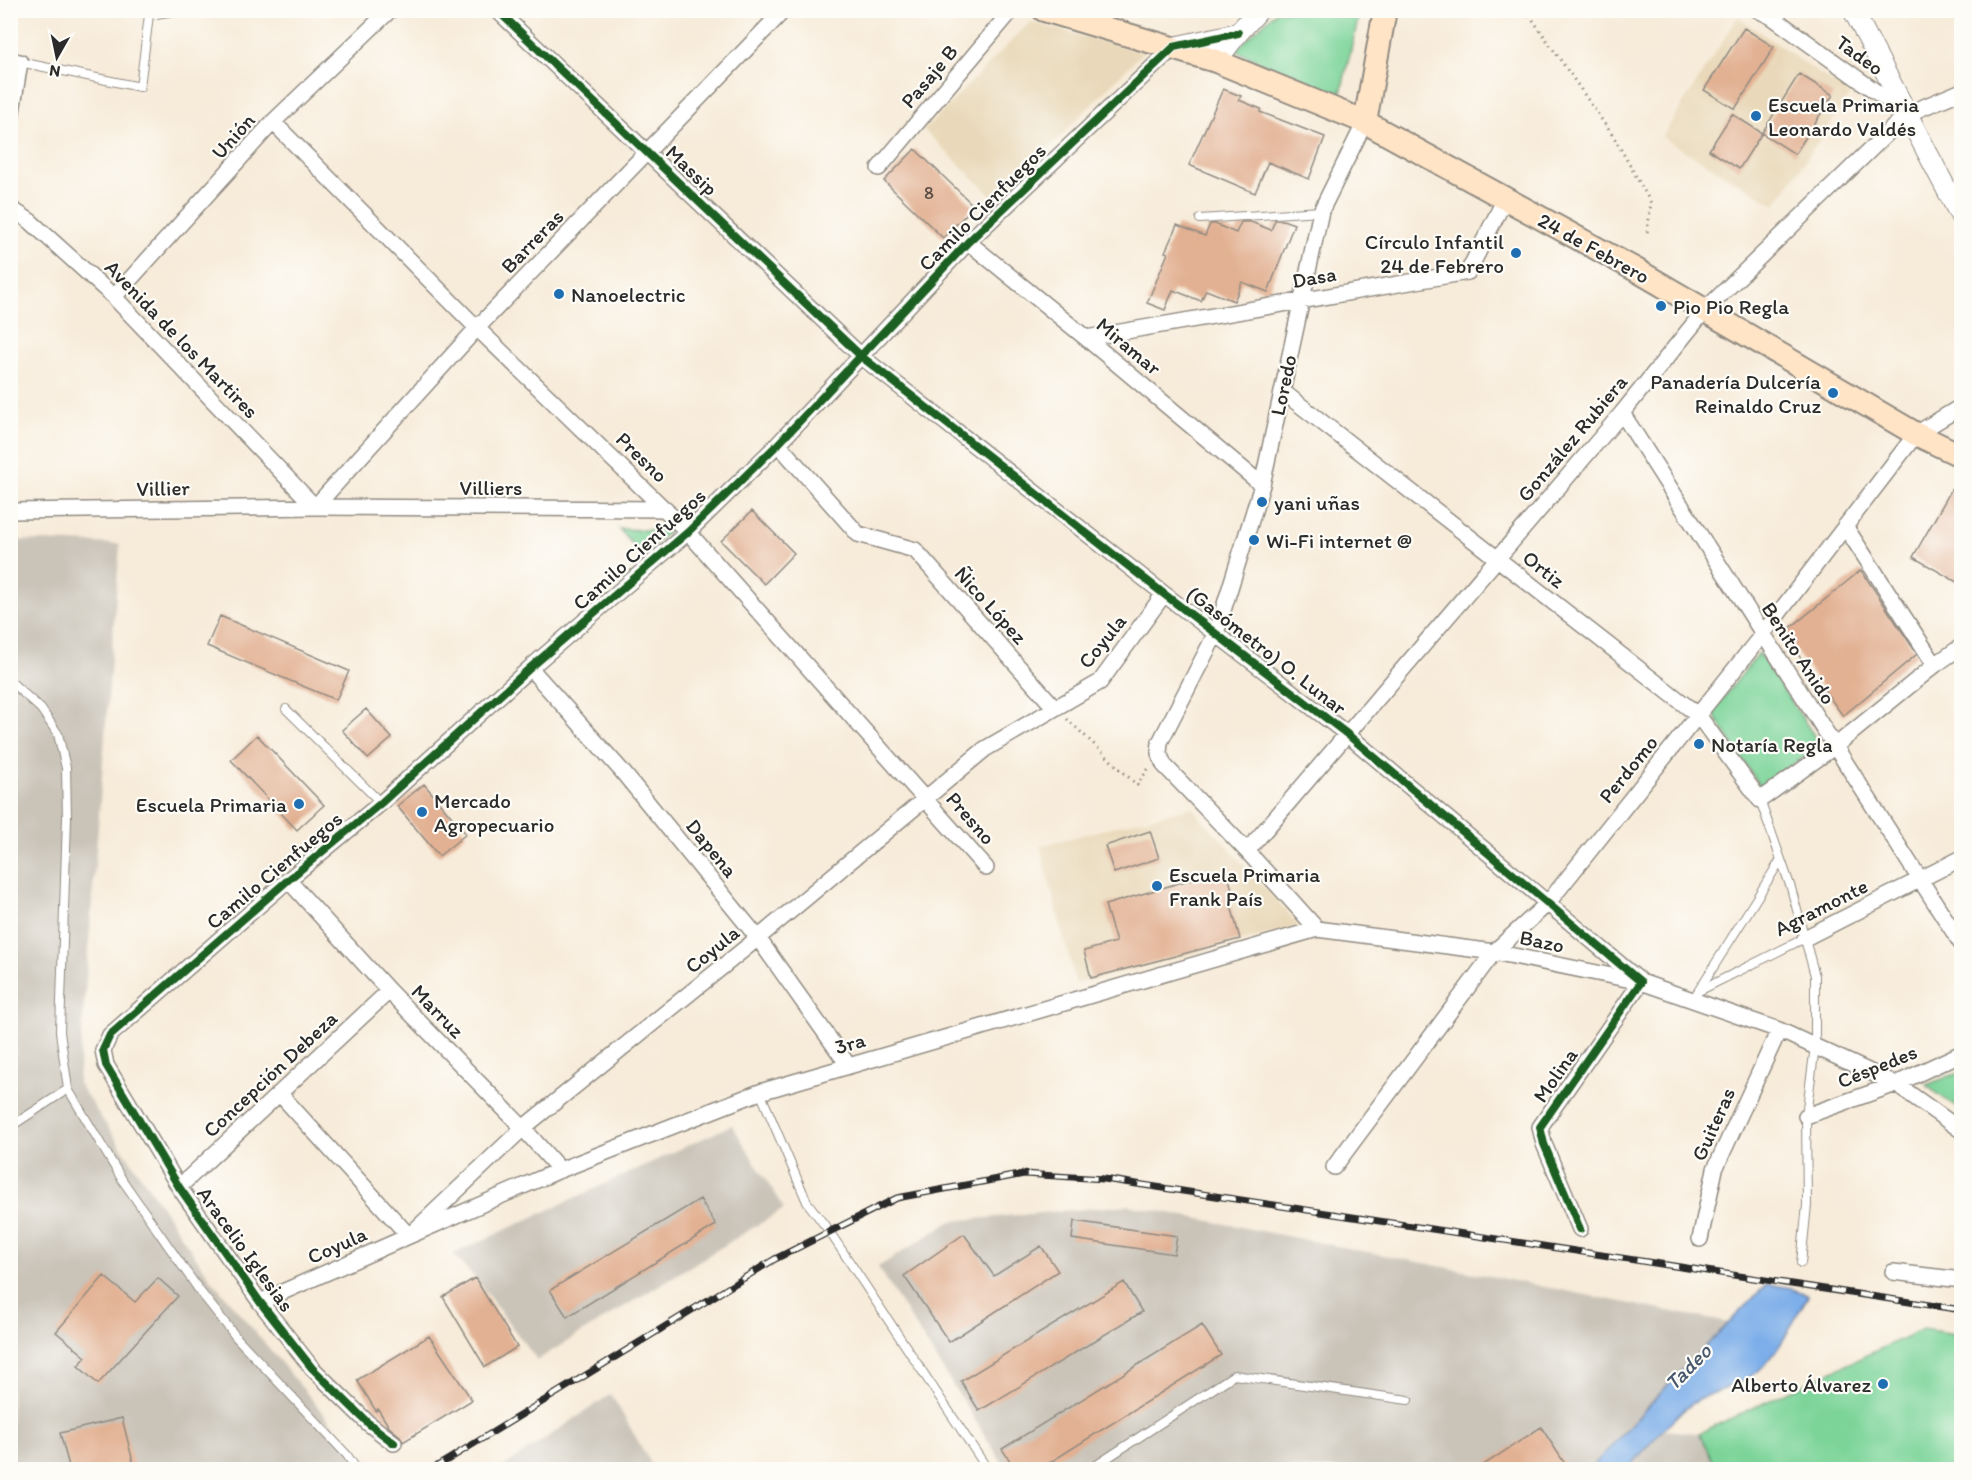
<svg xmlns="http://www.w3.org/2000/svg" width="1972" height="1480" viewBox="0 0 1972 1480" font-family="Itim,sans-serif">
<rect width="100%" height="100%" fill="#fdfcf7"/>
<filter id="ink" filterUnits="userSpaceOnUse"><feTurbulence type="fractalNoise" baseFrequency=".0167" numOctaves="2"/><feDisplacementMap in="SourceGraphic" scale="12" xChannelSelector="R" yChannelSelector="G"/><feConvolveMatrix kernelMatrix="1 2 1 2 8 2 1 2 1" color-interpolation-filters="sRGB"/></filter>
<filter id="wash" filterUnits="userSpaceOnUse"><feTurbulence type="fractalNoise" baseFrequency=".008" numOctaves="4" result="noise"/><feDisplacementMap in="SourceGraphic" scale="24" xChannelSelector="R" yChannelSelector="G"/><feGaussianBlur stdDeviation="1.35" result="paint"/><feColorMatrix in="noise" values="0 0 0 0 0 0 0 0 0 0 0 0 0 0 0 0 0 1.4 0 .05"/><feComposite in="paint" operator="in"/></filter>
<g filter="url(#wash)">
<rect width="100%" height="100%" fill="#f7ebd9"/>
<path fill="#e9d9ba" d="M1738,17L1850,95L1775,205L1662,137Z
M1030,22L1143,52L997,201L924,130Z
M1191,807L1300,926L1076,984L1040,846Z"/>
<path fill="#c9c3b8" d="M11,540L120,544L78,1083L210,1278L370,1469L11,1470Z
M732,1125L784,1209L537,1360L475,1278L453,1254Z
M1128,1205L1729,1323L1590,1469H1006L878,1267L951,1221Z
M611,1394L654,1469H500Z
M1663,1430L1699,1433L1717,1469L1627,1470Z"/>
<path fill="#7bd499" stroke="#538062" stroke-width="1.5" d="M1277,11H1360L1339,101L1235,50Z
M619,529L669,531L643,556Z
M1759,653L1821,746L1760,787L1712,712Z
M1961,1072H1962L1961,1111L1926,1085Z
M1923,1329L1961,1335V1469H1717L1699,1433Z"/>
<path fill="#7daee9" stroke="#546c8a" stroke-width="1.5" d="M1767,1284L1792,1288L1808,1296C1794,1319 1781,1350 1761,1369C1742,1386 1716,1389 1695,1402C1673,1415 1645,1450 1627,1469H1590L1679,1373Z"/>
<g id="blocks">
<path fill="#e2b092" d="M1744,28L1774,47L1735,109L1704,90Z
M1799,74L1833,95L1795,154L1762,133Z
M1223,89L1241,96L1239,100L1261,109L1260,112L1325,137L1309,179L1268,162L1255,193L1189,165Z
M1732,114L1762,133L1739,169L1709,150Z
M915,149L974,206L943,238L884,181Z
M1275,220H1283L1294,224L1268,292L1242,282L1234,301L1206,290L1201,301L1173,290L1165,310L1147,303L1168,253L1165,252L1177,225L1205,236L1210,224H1215L1236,233L1241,222H1251L1271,230Z
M1962,471V585L1913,557Z
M752,511L794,553L764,584L721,541Z
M1861,570L1917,654L1843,716L1783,634Z
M220,616L349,671L336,700L207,646Z
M366,709L392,738L368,759L342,730Z
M257,735L324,805L297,830L231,760Z
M424,784L466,834L439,856L397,806Z
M1150,831L1159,858L1114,873L1105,846Z
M1226,869L1234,896L1229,898L1240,939L1091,978L1084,951L1116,942L1105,905Z
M700,1199L716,1225L567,1317L550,1290Z
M1074,1221L1177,1236L1174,1254L1072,1239Z
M964,1234L994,1276L1041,1246L1058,1271L949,1342L904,1276Z
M104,1276L135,1302L158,1278L178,1296L98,1384L78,1366L86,1357L56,1332Z
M475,1278L517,1347L485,1367L443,1297Z
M1124,1282L1142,1312L979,1411L961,1381Z
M1202,1325L1221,1355L1038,1470H1016L1002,1449Z
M429,1336L472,1400L403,1442L400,1436L389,1427L378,1409L376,1411L357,1380Z
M122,1418L135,1470H70L60,1433Z
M1541,1427L1569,1470H1476Z"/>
</g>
</g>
<g filter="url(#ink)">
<use href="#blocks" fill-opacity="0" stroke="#918b82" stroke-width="1.5"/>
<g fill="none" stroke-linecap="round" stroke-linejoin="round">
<defs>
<path id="service" d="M20,62L140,87L149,15L182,10
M1200,219L1321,211
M10,681L41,709L58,734L66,768L67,818L60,1032L68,1089L123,1181L199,1290L236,1337L347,1455L357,1470
M286,709L381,803
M1760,800L1791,888L1815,976V1046L1806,1116L1807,1205L1801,1263
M1699,991L1805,938
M1692,1001L1780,861
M760,1092L807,1202L829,1231L988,1470
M10,1127L68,1089
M1089,1470L1234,1375L1408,1400"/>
<path id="minor" d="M497,10L862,357L1164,594L1347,734L1641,982L1540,1127L1544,1144L1580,1229
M1758,10L1772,17L1907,114
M10,60L20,62L10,124
M273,122L477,328L688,532L986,868
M1365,122L1321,211L1262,485L1216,633L1160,742L1159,753L1164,765L1247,851L1317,929L1494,952L1641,982L1779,1030L1896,1084L1962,1131
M879,168L1012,10
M10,208L30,221L114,297L315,507
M968,242L1086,338L1262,485
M114,297L273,122L390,10
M1086,338L1468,272L1505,199
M1282,391L1698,715L1760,800L1834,747L1935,665L1962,646
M1622,413L1962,945
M778,444L858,534L915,550L1055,708
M315,507L477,328L784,10
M10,511L315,507L666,509
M1845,526L1935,665
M530,668L621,770L758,938L848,1065
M1247,851L1622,413L1705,310L1907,114L1962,91
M288,880L389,991L523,1128L560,1170
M1805,938L1962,858
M280,1094L409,1236L560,1170L760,1092L1317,929
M1806,1116L1896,1084L1962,1053
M1334,1167L1494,952L1547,904L1762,635L1916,434L1962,406
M179,1187L389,991
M1700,1239L1715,1169L1779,1030
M1893,1272L1962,1280
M260,1302L409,1236L523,1128L758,938L985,749L1100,682L1164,594
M394,1443L368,1423L312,1368L260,1302L179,1187L106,1065L103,1050L110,1035L288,880L381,803L530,668L688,532L778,444L968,242L1174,47"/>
<path id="tertiary" d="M1853,10L1962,219
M1174,47L1238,33
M1216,61L1238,33L1259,10"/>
<path id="secondary" d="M1044,10L1216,61L1365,122L1638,271L1916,434L1962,456
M1365,122L1385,10"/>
</defs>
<use href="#service" stroke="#918b82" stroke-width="10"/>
<use href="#minor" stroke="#918b82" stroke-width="18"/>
<use href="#tertiary" stroke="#918b82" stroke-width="22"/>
<use href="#secondary" stroke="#918b82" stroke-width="26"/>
<path stroke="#918b82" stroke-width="3" stroke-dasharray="1.5 4.5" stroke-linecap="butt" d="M1526,10L1615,139L1651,203L1647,233
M1067,719L1137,785L1149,768"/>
<use href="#service" stroke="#fff" stroke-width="8"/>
<use href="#minor" stroke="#fff" stroke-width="15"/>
<use href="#tertiary" stroke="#fff" stroke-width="20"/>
<use href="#secondary" stroke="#ffe4c6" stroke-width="22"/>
<defs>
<path id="rail" d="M431,1470L775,1259L897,1198L1024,1174L1104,1179L1962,1310"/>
</defs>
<use href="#rail" stroke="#2b2b2b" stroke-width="7"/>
<use href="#rail" stroke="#fdfcf7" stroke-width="4.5" stroke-dasharray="14" stroke-linecap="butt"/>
<defs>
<path id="cycleway" d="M497,10L862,357L1164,594L1347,734L1641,982L1540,1127L1544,1144L1580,1229
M394,1443L368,1423L312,1368L260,1302L179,1187L106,1065L103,1050L110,1035L288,880L381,803L530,668L688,532L778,444L968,242L1174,47L1238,33"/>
</defs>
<use href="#cycleway" stroke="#fdfcf7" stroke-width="11"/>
<use href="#cycleway" stroke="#1b5e20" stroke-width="8"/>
</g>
</g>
<g fill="#1f6fb2" stroke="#fdfcf7" stroke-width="2">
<circle cx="1756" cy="116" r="6"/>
<circle cx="1516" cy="253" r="6"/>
<circle cx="559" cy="294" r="6"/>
<circle cx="1661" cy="306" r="6"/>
<circle cx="1833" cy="393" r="6"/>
<circle cx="1262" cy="502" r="6"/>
<circle cx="1254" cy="540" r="6"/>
<circle cx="1699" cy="744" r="6"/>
<circle cx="299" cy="804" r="6"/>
<circle cx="422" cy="812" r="6"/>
<circle cx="1157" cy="886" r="6"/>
<circle cx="1883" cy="1384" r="6"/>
</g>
<g text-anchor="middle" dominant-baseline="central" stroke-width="4.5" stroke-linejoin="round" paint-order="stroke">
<g font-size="18" fill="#594c45">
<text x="929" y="193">8</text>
</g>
<g font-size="21" fill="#2b2b2b" stroke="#fdfcf7">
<text transform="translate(1860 55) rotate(36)">Tadeo</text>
<text transform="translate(929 76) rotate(-50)">Pasaje B</text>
<text transform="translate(233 136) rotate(-48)">Unión</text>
<text transform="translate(692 170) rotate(44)">Massip</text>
<text transform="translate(982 207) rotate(-45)">Camilo Cienfuegos</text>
<text transform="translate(532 241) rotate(-46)">Barreras</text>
<text transform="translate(1594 248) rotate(29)">24 de Febrero</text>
<text transform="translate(1314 277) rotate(-10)">Dasa</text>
<text transform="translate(182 339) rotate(46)">Avenida de los Martires</text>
<text transform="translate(1129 346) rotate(40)">Miramar</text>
<text transform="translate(1283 385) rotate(-78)">Loredo</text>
<text transform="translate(1572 438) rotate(-50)">González Rubiera</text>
<text transform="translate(642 457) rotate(44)">Presno</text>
<text x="491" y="487">Villiers</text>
<text transform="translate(163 488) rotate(-1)">Villier</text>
<text transform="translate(639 549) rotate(-42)">Camilo Cienfuegos</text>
<text transform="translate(1544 569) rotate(38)">Ortiz</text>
<text transform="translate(991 605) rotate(48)">Ñico López</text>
<text transform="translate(1102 641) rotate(-51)">Coyula</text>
<text transform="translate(1267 650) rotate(38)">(Gasómetro) O. Lunar</text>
<text transform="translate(1799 653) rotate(57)">Benito Anido</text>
<text transform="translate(1628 769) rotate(-51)">Perdomo</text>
<text transform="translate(971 818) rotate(49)">Presno</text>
<text transform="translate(712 848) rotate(51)">Dapena</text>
<text transform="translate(274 870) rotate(-40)">Camilo Cienfuegos</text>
<text transform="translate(1821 907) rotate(-27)">Agramonte</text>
<text transform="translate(1542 941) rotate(12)">Bazo</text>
<text transform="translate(712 949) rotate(-39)">Coyula</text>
<text transform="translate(438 1011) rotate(46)">Marruz</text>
<text transform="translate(850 1043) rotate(-16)">3ra</text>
<text transform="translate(1877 1066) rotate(-22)">Céspedes</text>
<text transform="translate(270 1074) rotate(-43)">Concepción Debeza</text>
<text transform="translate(1555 1075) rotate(-55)">Molina</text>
<text transform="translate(1713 1124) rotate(-66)">Guiteras</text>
<text transform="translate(337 1245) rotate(-24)">Coyula</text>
<text transform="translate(246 1249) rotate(54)">Aracelio Iglesias</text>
</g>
<g font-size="21" fill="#2b2b2b" stroke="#fdfcf7" text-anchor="start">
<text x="1768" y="104">Escuela Primaria<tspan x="1768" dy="24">Leonardo Valdés</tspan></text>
<text x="1504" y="241" text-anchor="end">Círculo Infantil<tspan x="1504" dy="24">24 de Febrero</tspan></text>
<text x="571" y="294">Nanoelectric</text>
<text x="1673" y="306">Pio Pio Regla</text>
<text x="1821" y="381" text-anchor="end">Panadería Dulcería<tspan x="1821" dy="24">Reinaldo Cruz</tspan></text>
<text x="1274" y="502">yani uñas</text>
<text x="1266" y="540">Wi-Fi internet @</text>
<text x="1711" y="744">Notaría Regla</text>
<text x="434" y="800">Mercado<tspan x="434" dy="24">Agropecuario</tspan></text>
<text x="287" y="804" text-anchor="end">Escuela Primaria</text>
<text x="1169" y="874">Escuela Primaria<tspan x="1169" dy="24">Frank País</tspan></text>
<text x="1871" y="1384" text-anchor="end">Alberto Álvarez</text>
</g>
<g font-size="22" font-style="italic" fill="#48596e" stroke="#fdfcf7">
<text transform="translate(1688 1367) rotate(-45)">Tadeo</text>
</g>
</g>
<rect width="1972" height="1480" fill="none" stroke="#fdfcf7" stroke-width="36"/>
<g transform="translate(57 57) rotate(189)" stroke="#fdfcf7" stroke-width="4.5" paint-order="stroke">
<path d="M0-4.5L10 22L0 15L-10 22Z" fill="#2b2b2b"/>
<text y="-9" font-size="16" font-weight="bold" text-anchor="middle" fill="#2b2b2b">N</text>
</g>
</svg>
